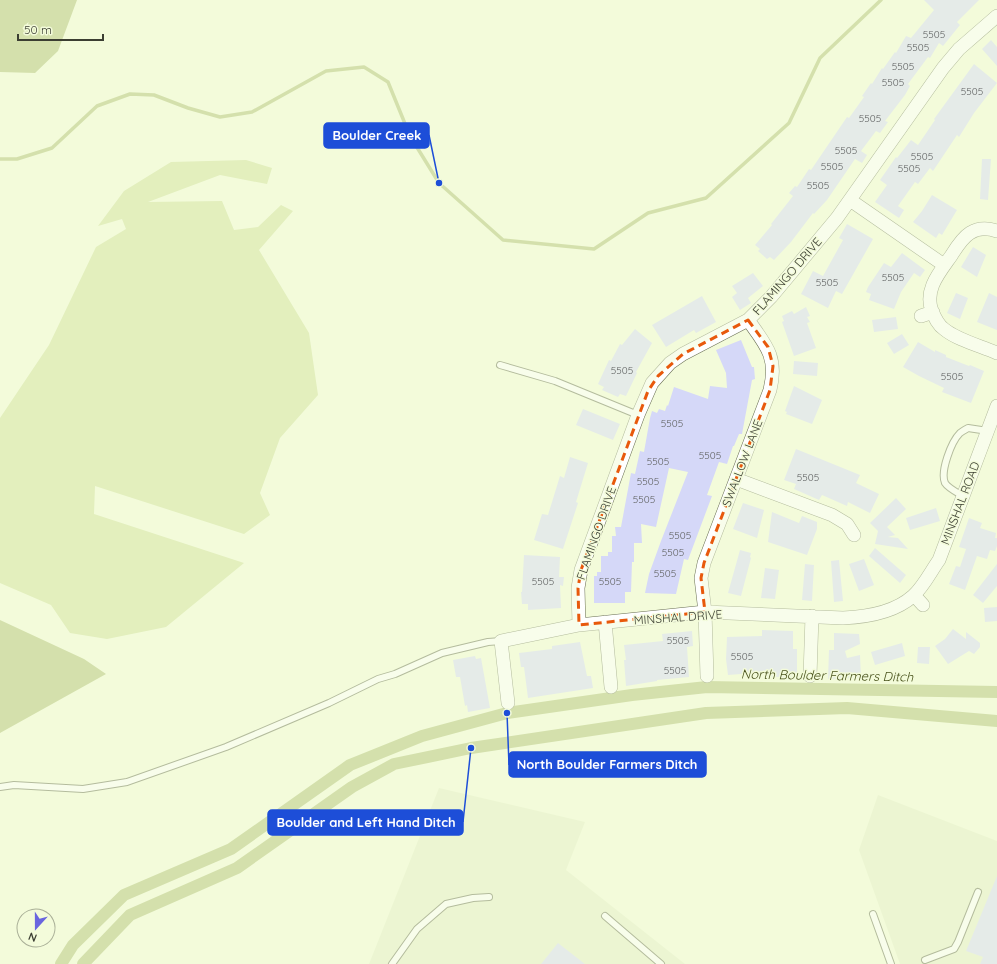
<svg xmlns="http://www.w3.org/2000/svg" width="997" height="964" viewBox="0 0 997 964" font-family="Quicksand,sans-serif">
<rect width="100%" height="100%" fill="#f3fbda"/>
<path fill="#e5eec7" d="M439,788L585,822L566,870L685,964H369Z
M878,795L997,841V964H900L859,850Z"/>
<path fill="#d0df9a" d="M246,160L272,168L267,184L220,175L148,202L222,201L234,230L258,227L281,205L293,211L259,250L309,333L318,395L280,438L260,493L270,515L244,534L95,486L94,514L244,563L166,627L107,639L70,633L51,605L0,583V418L49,345L96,247L126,229L122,219L98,226L124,191L171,162Z"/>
<path fill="#b0bf74" d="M0,0H77L58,51L35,73L0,72Z
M0,620L84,659L106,674L0,733Z"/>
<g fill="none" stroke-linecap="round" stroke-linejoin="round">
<path stroke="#b0bf74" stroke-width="3.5" d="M0,159H17L52,148L97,106L130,94L154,95L188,108L220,117L252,112L326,71L364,67L388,82L410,136L439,183L503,240L594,249L648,213L706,198L789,123L820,58L881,0"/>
<path stroke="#b0bf74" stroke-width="12" d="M61,964L73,945L124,895L231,849L350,765L422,736L507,713L632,695L707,687L997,692
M83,964L130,915L237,868L352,787L394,764L471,748L706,713L847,708L997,721"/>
</g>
<path fill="#d5d8f8" d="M924,0H979L957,22L960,25L943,46L939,43L930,58L928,57L908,84L910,86L905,95L885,121L888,122L880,133L876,131L861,151L867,155L862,163L855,159L827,200L814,214L813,213L791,242L774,260L770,257L767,259L758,251L760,249L755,245L772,225L771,224L793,196L789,193L795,186L797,187L809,169L811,170L847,117L849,118L864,97L862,96L871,83L872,84L882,68L883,69L895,52L896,53L906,36L911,38L934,10Z
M991,40L997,47V66L982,49Z
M974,64L997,83L974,113L959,137L957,135L933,171L930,168L918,184L915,182L898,206L904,210L899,218L875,202L887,185L880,180L896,157L897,158L911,140L918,145L935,120L934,119Z
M982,159H991L988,200L980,199Z
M932,195L957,210L942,235L939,233L936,238L913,222L922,211Z
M847,224L873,239L842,294L836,291L828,308L801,294L813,271L823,276L843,240L839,238Z
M973,247L986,255L977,277L961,267Z
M902,253L925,270L920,277L914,273L901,292L894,309L869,300L871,294L866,292L868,287L884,263L891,267Z
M753,273L763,286L748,298L751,303L740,310L732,297L737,293L732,286Z
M956,293L968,298L960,319L947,313Z
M989,293L997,297V330L977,322Z
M702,296L716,322L696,333L694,330L666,347L652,325Z
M806,307L810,316L807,317L810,322L807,323L816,348L794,356L782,322L784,321L782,316L792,311L794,314Z
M896,317L898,329L874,332L872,320Z
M635,329L652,343L636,372L637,373L626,396L620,394L618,397L602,390L604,387L598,384L609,360L611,361L620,344L622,345Z
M902,334L909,345L894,354L887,343Z
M741,340L752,367H754L755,379L752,380L742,434H739L734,446H733L727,464L719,462L707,495L712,496L688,560L684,559L676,594L645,593L649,574L661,541L688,472L669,468L656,527L641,524L642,543H634V562H632L631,592H625V603H594V576H597V572H601V556H608V552H612V536H616L615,527H621L631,473L635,474L640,451L644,452L650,418L652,411L657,413L659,409L665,411L667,405L668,406L674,387L708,399L710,386L727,388L726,373L716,350Z
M918,342L935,352V350L946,355V357L969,366L970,365L984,371L971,403L942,392L944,388L919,376L903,367Z
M794,361L818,363L817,376L793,374Z
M794,386L822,400L812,424L786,414L787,412L785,411Z
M583,409L620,424L613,440L576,425Z
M796,449L860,475L856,483L879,494L870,513L848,502L847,506L822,495L819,500L794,489L796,484L784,480Z
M570,457L588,463L576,502L578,503L563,549L534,540L542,514L548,515L560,476L564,478Z
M896,498L906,509L887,527L895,535L888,537L898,538L908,549L875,544L878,531L870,523Z
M743,503L764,510L757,538L733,529Z
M936,508L940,521L910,530L906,518Z
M772,512L799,523L802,516L817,522V529L807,555L768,542Z
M969,518L982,523L980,528L996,533L995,538H997V546L995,551L990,550L987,559L977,556L965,590L949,584L956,566L960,567L966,549L959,547Z
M875,548L906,575L900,583L869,556Z
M740,550L751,553L750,557L751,558L741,596L728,593Z
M524,555L560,557L559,577H564L563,586L560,585L561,608L528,610V604H522L521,592H522Z
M864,559L874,585L859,591L849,564Z
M839,560L843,601L834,602L831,561Z
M805,564L814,565L812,601L802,600Z
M997,564V586L983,603L973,595Z
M765,568L779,570L775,599L761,598Z
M997,607V621L985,622L984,608Z
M953,629L966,639V632L980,643V647L974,654L969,651L948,664L935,646L945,639Z
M762,630L793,631V649H797V673H791V677H766V672L728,675L726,659L727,637L762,636Z
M692,631L693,646L687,647L689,677L657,680V681L626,686L624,660H626L624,645L663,641L662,634Z
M834,633L859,634L860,644L845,651L847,658L860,655L861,678L828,679L829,650H834Z
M580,642L587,676H591L593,688L528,698L524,667H521L519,653L552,649V646Z
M902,643L905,656L875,665L871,652Z
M918,647H930L929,664L917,663Z
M475,656L476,659L481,658L490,708L468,712L467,705L465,706L460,677H456L453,660Z
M997,876V964H980L983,957L966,951Z
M558,943L585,964H541Z"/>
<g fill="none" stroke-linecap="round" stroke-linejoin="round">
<defs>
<path id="lane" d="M500,365L555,381L638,415
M963,496C958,493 948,488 945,483C940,472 951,442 960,433C963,431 966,429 968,428L988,431
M0,787L14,785L83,789L127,782L226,747L329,703L378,679L395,674L442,653L488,642L501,641
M873,914L891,964
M605,916L661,964
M925,960L954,949L958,942L978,892
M392,964L417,929L446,904L473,898L489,897"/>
<path id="street" d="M850,200L944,265
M997,231C988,228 978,228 970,233C962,238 956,248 951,256C939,273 924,290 932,311C935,318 938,325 944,329C957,340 981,346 997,353
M921,316L933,312
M736,479L832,515L847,524L854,535
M914,595L923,605
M605,622L611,687
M579,625L578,588L581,570L638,415L652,383L670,363L683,354L748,320L771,297L837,218L943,68L959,49L997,16
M707,676L705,612L701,578L704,563L770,390C778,357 766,345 748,320
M810,676L812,616
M508,703L501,641L579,625L705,612L843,618C867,617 894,613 913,596C924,586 931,571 939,560L997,406"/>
</defs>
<use href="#lane" stroke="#696f53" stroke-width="8"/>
<use href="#street" stroke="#696f53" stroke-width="14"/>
<use href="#lane" stroke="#fff" stroke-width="6"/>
<use href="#street" stroke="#fff" stroke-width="13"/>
</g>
<path d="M0 0H997V964H0ZM748,320L768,347L773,366L770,390L704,563L701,578L705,612L579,625L578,588L581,570L648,391L658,376L683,354Z" fill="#f3fbda" fill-opacity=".55" fill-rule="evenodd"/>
<path fill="none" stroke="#e8590c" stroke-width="3" stroke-dasharray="8 5" stroke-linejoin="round" d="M748,320L768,347L773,366L770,390L704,563L701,578L705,612L579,625L578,588L581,570L648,391L658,376L683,354Z"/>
<g text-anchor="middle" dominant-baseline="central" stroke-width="3" stroke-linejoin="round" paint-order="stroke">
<g font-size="10" fill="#626464">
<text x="934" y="34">5505</text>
<text x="918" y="47">5505</text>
<text x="903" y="66">5505</text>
<text x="893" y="82">5505</text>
<text x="972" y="91">5505</text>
<text x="870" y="118">5505</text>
<text x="846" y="150">5505</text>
<text x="922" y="156">5505</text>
<text x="832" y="166">5505</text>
<text x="909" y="168">5505</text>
<text x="818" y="185">5505</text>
<text x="893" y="277">5505</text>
<text x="827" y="282">5505</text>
<text x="622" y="370">5505</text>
<text x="952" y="376">5505</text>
<text x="672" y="423">5505</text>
<text x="710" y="455">5505</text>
<text x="658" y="461">5505</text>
<text x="808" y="477">5505</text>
<text x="648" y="481">5505</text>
<text x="644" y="499">5505</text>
<text x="680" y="535">5505</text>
<text x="673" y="552">5505</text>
<text x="665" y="573">5505</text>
<text x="543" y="581">5505</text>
<text x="610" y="581">5505</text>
<text x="678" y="640">5505</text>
<text x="742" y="656">5505</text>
<text x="675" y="670">5505</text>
</g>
<g font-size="12" fill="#3b3e32" stroke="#f3fbda">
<text transform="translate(787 276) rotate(-49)">FLAMINGO DRIVE</text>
<text transform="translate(742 463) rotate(-69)">SWALLOW LANE</text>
<text transform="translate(960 503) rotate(-69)">MINSHAL ROAD</text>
<text transform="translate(596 533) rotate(-71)">FLAMINGO DRIVE</text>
<text transform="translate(678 617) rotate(-4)">MINSHAL DRIVE</text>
</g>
<g font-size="13" font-style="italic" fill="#4a541d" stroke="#f3fbda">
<text transform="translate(827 675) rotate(1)">North Boulder Farmers Ditch</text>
</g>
</g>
<path fill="none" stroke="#1d4ed8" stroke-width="1.5" d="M439 183L429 135M507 713L509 765M471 748L463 822"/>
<g fill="#1d4ed8" stroke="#f3fbda" stroke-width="1.5">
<circle cx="439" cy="183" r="4"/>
<circle cx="507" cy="713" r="4"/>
<circle cx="471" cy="748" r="4"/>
</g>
<g fill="#1d4ed8" stroke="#1d4ed8" stroke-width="1.5">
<rect x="324" y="123" width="105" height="25" rx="4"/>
<rect x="509" y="752" width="197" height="25" rx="4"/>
<rect x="268" y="810" width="195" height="25" rx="4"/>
</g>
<g font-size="13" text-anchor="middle" font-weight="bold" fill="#fff">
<text x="377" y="140">Boulder Creek</text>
<text x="607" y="769">North Boulder Farmers Ditch</text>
<text x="366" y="827">Boulder and Left Hand Ditch</text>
</g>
<g transform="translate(36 928) rotate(201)"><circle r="19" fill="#f3fbda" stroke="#a9af97"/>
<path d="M0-3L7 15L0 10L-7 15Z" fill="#6965df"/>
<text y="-6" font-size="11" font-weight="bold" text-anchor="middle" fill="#3b3e32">N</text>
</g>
<path d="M18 34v6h85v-6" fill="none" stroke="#3b3e32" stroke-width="2"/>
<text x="24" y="34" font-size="12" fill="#3b3e32" stroke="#f3fbda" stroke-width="3" paint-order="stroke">50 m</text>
</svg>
